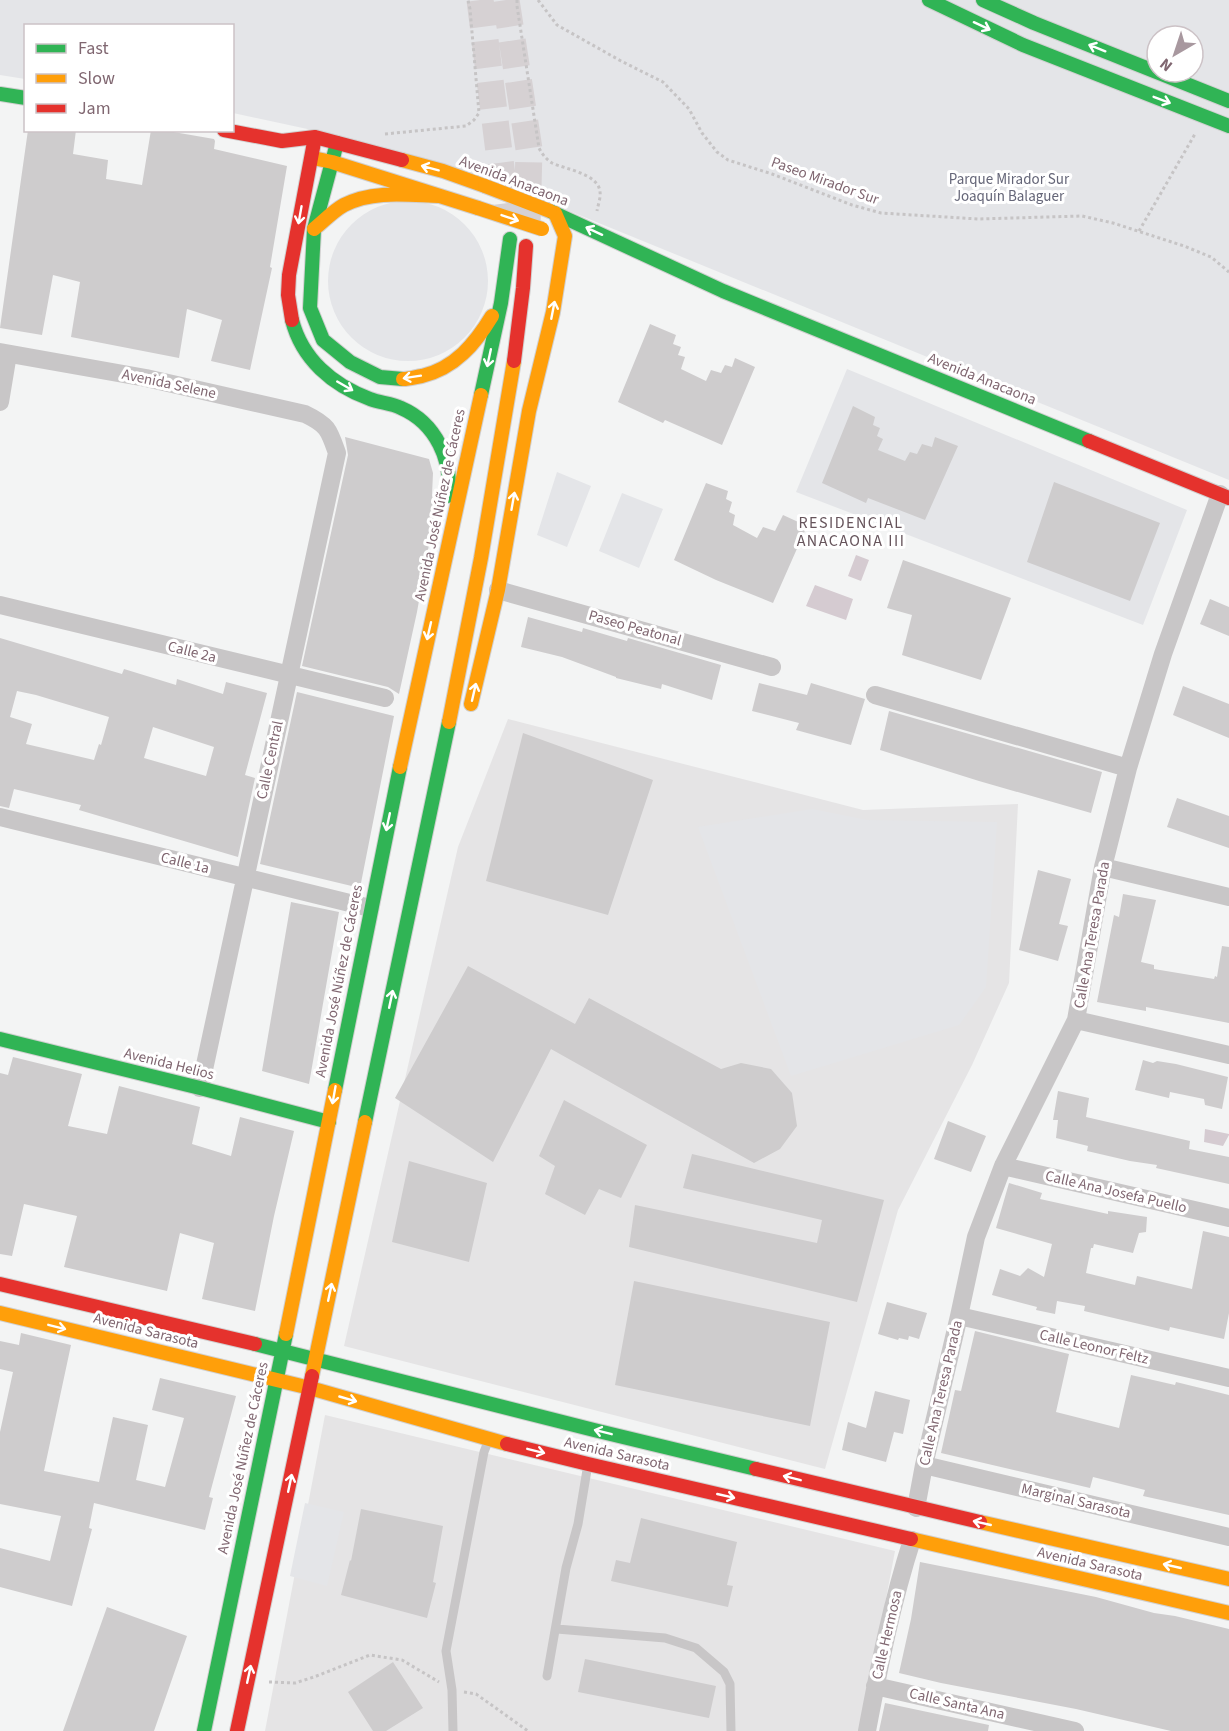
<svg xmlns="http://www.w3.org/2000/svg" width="1229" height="1731" viewBox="0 0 1229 1731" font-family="'Source Sans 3',sans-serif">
<rect width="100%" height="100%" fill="#f3f4f4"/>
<path fill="#e5e4e5" d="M508,719L863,810L1018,804L1009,983L972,1065L898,1210L825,1469L344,1346L458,847Z
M325,1415L895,1551L861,1731H265Z"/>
<path fill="#e4e5e8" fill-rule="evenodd" d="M0,0H1229V480L481,175L326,133L233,113L232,26H26L25,79L0,75ZM1157,36H1193V72H1157Z
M328 281a80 80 0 1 1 160 0a80 80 0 1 1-160 0Z
M847,369L1187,510L1143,625L796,492Z
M557,472L591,486L567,547L537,535Z
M622,493L663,509L639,568L599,551Z
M812,809L867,820L997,822L986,987L959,1025L791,1076L698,827Z
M305,1503L344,1512L327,1586L290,1576Z"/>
<path fill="#d5cbd1" d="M856,555L869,560L861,581L848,576Z
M815,585L853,599L846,620L806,606Z
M1205,1129L1229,1134V1135L1223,1146L1204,1142Z"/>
<path fill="#cecccd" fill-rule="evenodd" d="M28,130H76L73,154L108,160L106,179L142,185L151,130H162L214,139L215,141L214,149L287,166L270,267L272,268L250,370L211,361L222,320L187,309L179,358L71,337L80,282L53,275L42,335L0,328Z
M650,324L676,335L673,344L681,347L678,355L685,357L681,369L706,381L711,370L721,373L725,365L732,367L735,358L755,367L722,445L665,420L663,423L618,402Z
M853,406L875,417L873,425L880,428L877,436L883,439L878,450L905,461L910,452L917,454L922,444L932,447L935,437L958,446L925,520L868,498L866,503L822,483Z
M345,437L429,459L433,473L432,495L433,501L436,505L417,612L399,694L388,687L302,666L348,455Z
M1054,482L1160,523L1130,601L1027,562Z
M706,483L728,491L726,499L732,502L729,512L735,515L733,525L757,538L763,527L775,531L783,515L807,526L773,603L716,580L674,560Z
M903,560L1011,598L981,680L902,655L912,615L887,608Z
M1210,599L1229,607V636L1200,624Z
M528,617L582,632L583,628L627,641L628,638L721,665L712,700L662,684L661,689L616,678V677L562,657L521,647Z
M0,638L122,674L124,669L176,685L177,679L223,694L226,682L267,693L245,775L255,778L238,857L79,810L81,805L14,789L9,808L0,806ZM17,691L36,695L109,717L101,745L99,744L94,760L26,744L32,724L10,717ZM153,727L214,747L206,776L144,758Z
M759,683L807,695L811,683L865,699L851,745L796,730L799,723L752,711Z
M1183,686L1229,704V738L1173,715Z
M297,692L394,716L360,888L260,864Z
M889,711L1102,772L1091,813L979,781L880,750Z
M523,733L653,780L608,915L486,881Z
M1177,798L1229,816V848L1167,827Z
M1038,870L1071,879L1059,924L1068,926L1058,961L1019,950Z
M1123,894L1156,900L1141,962L1154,965V969L1214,979L1215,976L1217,977L1222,946L1229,947V1023L1146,1007V1011L1097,1002L1114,915L1119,917Z
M291,902L339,912L309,1084L262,1071Z
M468,966L575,1024L589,998L721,1069L741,1063L771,1069L792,1093L797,1126L780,1149L754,1163L551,1049L493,1162L395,1098Z
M13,1057L82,1074L68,1126L107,1134L119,1086L200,1107L192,1144L231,1156L240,1117L294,1131L274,1216L255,1311L202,1299L214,1243L180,1233L167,1291L64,1267L77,1216L24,1204L12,1256L0,1254V1073L8,1075Z
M1143,1060L1153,1063L1157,1061L1176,1064L1228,1077L1222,1109L1205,1105L1204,1099L1170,1092L1169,1098L1135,1090Z
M1058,1091L1089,1098L1086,1117L1190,1141L1189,1149L1229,1157V1184L1156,1168L1157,1165L1130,1161L1087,1151L1088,1146L1056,1138L1058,1120H1053Z
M564,1100L647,1145L621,1198L599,1189L585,1215L545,1194L555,1166L539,1156Z
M948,1121L986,1136L971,1172L934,1159Z
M692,1154L884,1200L857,1302L629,1247L635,1205L817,1243L822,1220L683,1188Z
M409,1161L487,1183L469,1262L392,1242Z
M1009,1183L1042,1193L1040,1199L1108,1214V1211L1147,1217L1146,1232L1139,1233L1133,1253L1094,1244L1093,1248H1091L1086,1273L1135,1285L1137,1276L1192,1289L1203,1231L1229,1237V1313L1224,1339L1170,1327L1169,1331L1084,1311L1085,1306L1057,1301L1055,1314L1036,1310L1037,1307L992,1295L1000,1269L1020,1276L1028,1268L1044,1277L1052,1244L996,1228Z
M634,1281L830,1322L810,1426L615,1385Z
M887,1302L927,1313L919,1339L909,1336L908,1340L899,1338L898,1340L878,1334Z
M975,1331L1069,1354L1056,1412L1119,1428L1131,1375L1175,1385L1176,1382L1229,1395V1515L1143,1496L1145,1490L1093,1477L1090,1488L941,1453L955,1390L961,1391Z
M21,1333L71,1345L44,1471L99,1482L113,1417L148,1425L136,1480L165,1487L184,1418L152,1410L160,1378L236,1396L209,1497L213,1498L205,1530L94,1503L89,1528L92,1529L72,1606L0,1587V1548L50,1561L61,1516L0,1504V1432L13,1372L0,1369V1341L19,1345Z
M875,1391L910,1400L903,1434L894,1432L886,1462L842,1450L848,1422L866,1428Z
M361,1509L443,1526L433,1582L436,1583L427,1618L341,1595L350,1560L351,1561Z
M641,1518L737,1542L727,1585L733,1586L728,1607L611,1581L616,1560L630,1563Z
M920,1562L1096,1597L1154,1613L1175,1616L1229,1629V1731H1171L1076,1709L941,1683L899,1673L911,1619Z
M107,1607L187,1636L154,1731H63Z
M585,1659L716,1686L709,1718L578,1692Z
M393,1662L423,1708L386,1731H373L348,1692Z
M885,1703L989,1725L988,1731H879Z"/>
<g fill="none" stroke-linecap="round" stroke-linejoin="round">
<path stroke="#d6d1d3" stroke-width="27" stroke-dasharray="27 14" stroke-linecap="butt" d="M480,0L507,216
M506,0L529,149L527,226"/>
<defs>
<path id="fast" d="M929,0L1023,45L1229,126
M983,0L1034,23L1229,101
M0,94L26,98
M337,143L314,229L310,308L323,340L350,362L380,377L403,379
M550,211L723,291L1089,441
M292,320C302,359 332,385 370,399C380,403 391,403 401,408C436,423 453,461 448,496
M481,395L501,303L510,239
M0,1039L200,1088L329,1122
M335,1090L400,767
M365,1122L449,722
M255,1344L594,1430L756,1469
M204,1731L286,1334"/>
<path id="slow" d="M313,158L332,162L478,208
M402,160L443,171L485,186
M314,229C324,221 333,211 344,205C373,190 408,195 439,196
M403,379C410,379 415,377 422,376C455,368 475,344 492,316
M471,704L498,590L529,411L553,312L565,236L555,213
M449,722L481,558L514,361
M400,767L481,395
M0,1313L310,1388L507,1444
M286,1334L335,1090
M312,1376L365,1122
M980,1522L1229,1579
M911,1539L1229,1613"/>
<path id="jam" d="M224,130L282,141L315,137L402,160
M292,320L288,295L289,275L315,137
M514,361L523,288L526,246
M1089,441L1229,498
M0,1284L255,1344
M507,1444L588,1464L911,1539
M756,1469L980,1522
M237,1731L312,1376"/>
</defs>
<use href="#fast" stroke="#d1d0d0" stroke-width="16"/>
<use href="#slow" stroke="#d1d0d0" stroke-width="16"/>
<use href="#jam" stroke="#d1d0d0" stroke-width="16"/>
<path stroke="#c6c4c5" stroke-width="3" stroke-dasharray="3 3" stroke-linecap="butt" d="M517,0V6L539,148C542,154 546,159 552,163C565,169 599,174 600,192C601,197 598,205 597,211
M538,0L557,25L621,61L663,82L689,109L702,133L717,152L728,160L772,174L852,205L881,213L978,219L1082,216L1113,223L1184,246L1211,257L1229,272
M385,134L466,126L474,120L479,113L470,9L468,0
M1139,231L1195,134
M269,1682L295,1683L314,1677L370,1655L402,1660L439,1682
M464,1692L476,1694L528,1731"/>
<path stroke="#c8c6c7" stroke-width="9" d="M557,1629L665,1638L696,1648L724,1672L730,1684L731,1731
M547,1676L566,1568L578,1524L588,1464
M453,1731L452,1690L446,1651L484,1452L489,1439"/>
<path stroke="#c8c6c7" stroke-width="18" d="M0,352L146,378L305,414C328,425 329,430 337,453L200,1088
M0,402L8,354
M498,590L772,667
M0,605L385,698
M875,695L1128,768
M0,817L370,908
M1103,867L1229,897
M1076,1020L1229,1055
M1003,1166L1229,1218
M959,1316L1229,1378
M924,1465L1229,1537
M916,1508L924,1465L959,1316L976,1237L1003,1166L1076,1020L1103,867L1128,768L1163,654L1220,494
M875,1686L1075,1731
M867,1731C879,1667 892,1602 912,1540"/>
<use href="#fast" stroke="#30b455" stroke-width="14"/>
<use href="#slow" stroke="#ff9f0a" stroke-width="14"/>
<use href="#jam" stroke="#e5322d" stroke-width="14"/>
<defs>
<path id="slow-bridge" d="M485,186L550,211
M478,208L542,229"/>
</defs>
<use href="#slow-bridge" stroke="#d1d0d0" stroke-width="16" stroke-linecap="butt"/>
<use href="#slow-bridge" stroke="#ff9f0a" stroke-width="14"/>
</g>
<defs><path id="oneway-shaft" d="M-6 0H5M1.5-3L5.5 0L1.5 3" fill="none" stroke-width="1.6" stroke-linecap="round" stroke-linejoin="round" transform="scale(1.5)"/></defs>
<g stroke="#fff">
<use href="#oneway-shaft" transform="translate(982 26) rotate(25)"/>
<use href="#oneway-shaft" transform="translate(1097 48) rotate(-158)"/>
<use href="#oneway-shaft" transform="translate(1162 100) rotate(21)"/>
<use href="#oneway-shaft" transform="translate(430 168) rotate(-165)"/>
<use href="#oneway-shaft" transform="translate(300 215) rotate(100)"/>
<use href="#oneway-shaft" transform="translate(510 218) rotate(19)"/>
<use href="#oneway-shaft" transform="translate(594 231) rotate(-155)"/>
<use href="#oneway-shaft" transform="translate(553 310) rotate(-79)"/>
<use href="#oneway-shaft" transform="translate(489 358) rotate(102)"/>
<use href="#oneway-shaft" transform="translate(412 377) rotate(171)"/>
<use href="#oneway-shaft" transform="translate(345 386) rotate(30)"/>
<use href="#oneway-shaft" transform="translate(513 501) rotate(-80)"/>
<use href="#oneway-shaft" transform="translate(429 631) rotate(103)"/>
<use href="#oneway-shaft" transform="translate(474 692) rotate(-77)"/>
<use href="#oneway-shaft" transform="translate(388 822) rotate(102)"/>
<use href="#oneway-shaft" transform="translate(391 999) rotate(-78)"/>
<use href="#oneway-shaft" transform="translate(334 1095) rotate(100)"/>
<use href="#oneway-shaft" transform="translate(330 1292) rotate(-78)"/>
<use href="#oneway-shaft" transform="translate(57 1327) rotate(14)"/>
<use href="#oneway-shaft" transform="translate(348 1399) rotate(16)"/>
<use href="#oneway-shaft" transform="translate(603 1432) rotate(-166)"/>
<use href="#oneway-shaft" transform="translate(536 1451) rotate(14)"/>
<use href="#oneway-shaft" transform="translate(792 1478) rotate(-166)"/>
<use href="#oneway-shaft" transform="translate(290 1483) rotate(-78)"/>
<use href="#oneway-shaft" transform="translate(726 1496) rotate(13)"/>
<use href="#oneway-shaft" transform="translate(982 1523) rotate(-167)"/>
<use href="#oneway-shaft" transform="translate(1172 1566) rotate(-167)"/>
<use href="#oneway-shaft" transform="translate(249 1674) rotate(-78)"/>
</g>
<g text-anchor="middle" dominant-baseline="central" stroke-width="6" stroke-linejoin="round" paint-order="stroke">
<g font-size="15" fill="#656678" stroke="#fff">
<text x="1009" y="179">Parque Mirador Sur<tspan x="1009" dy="17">Joaquín Balaguer</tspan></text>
</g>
<g font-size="15" fill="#806771" stroke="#fff">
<text transform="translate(514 181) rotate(21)">Avenida Anacaona</text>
<text transform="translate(825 181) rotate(20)">Paseo Mirador Sur</text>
<text transform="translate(982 379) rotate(22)">Avenida Anacaona</text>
<text transform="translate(169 384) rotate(12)">Avenida Selene</text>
<text transform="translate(440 505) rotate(-78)">Avenida José Núñez de Cáceres</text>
<text transform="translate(635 628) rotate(16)">Paseo Peatonal</text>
<text transform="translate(192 652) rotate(14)">Calle 2a</text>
<text transform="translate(270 760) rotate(-78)">Calle Central</text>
<text transform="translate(185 863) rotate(14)">Calle 1a</text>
<text transform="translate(1092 935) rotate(-80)">Calle Ana Teresa Parada</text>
<text transform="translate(339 981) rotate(-79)">Avenida José Núñez de Cáceres</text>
<text transform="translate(169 1064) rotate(14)">Avenida Helios</text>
<text transform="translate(1116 1192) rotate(13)">Calle Ana Josefa Puello</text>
<text transform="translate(146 1331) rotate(14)">Avenida Sarasota</text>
<text transform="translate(1094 1347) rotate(13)">Calle Leonor Feltz</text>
<text transform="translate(941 1393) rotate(-77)">Calle Ana Teresa Parada</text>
<text transform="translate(617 1454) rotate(13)">Avenida Sarasota</text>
<text transform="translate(243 1458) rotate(-78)">Avenida José Núñez de Cáceres</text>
<text transform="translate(1076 1501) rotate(13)">Marginal Sarasota</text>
<text transform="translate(1090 1564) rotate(13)">Avenida Sarasota</text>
<text transform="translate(887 1635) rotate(-77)">Calle Hermosa</text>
<text transform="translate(957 1704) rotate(13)">Calle Santa Ana</text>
</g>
<g font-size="16" letter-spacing="1.5" fill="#66545b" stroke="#fff">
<text x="851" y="523">RESIDENCIAL<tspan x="851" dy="18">ANACAONA III</tspan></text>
</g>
</g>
<rect x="24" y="24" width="210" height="108" fill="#ffffff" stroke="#ccc2c6" stroke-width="1.5"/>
<rect x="36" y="44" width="30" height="9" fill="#30b455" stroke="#ccc2c6" stroke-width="1.5"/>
<text x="78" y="54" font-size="18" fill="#806771">Fast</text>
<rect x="36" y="74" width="30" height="9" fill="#ff9f0a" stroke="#ccc2c6" stroke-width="1.5"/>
<text x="78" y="84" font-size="18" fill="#806771">Slow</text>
<rect x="36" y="104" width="30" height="9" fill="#e5322d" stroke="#ccc2c6" stroke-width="1.5"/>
<text x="78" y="114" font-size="18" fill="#806771">Jam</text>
<g transform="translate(1175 54) rotate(219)"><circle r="28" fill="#ffffff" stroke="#ccc2c6" stroke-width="1.5"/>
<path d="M0-4.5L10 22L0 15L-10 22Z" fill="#a8989f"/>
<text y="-9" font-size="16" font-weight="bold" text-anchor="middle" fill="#806771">N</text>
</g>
</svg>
